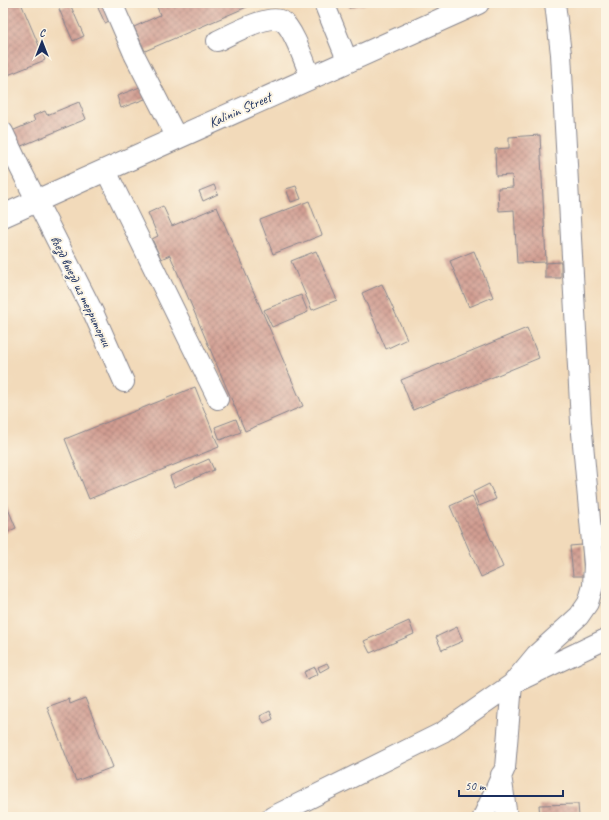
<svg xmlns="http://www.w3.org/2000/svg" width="609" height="820" viewBox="0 0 609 820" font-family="Caveat,sans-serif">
<defs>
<pattern id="building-cross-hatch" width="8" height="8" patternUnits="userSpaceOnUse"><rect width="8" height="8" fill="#d29e92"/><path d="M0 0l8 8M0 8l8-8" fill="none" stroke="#aa817a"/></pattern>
</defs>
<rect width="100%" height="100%" fill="#fcf5e5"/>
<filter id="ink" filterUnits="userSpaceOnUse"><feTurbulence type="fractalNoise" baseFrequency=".025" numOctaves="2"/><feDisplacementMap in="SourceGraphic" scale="8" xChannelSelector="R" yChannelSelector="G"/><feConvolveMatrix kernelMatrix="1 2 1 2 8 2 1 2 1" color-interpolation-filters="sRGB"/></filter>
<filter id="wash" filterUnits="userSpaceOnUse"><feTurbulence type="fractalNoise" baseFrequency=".012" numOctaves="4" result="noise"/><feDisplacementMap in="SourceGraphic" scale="16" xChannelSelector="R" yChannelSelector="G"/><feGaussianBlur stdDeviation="0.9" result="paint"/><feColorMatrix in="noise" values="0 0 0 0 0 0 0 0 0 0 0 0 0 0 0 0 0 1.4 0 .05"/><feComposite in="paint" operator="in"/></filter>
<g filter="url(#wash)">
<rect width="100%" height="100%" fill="#f2daba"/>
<g id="blocks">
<path fill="url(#building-cross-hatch)" d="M3,3H21L45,60L3,77Z
M158,3H256L145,51L134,27L160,15L156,4Z
M348,3H367V4L349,8Z
M70,4L84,36L73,41L59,9Z
M105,5L111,20L105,23L98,8Z
M140,87L145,99L121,108L117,96Z
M79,102L86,119L19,147L12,131L35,121L33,116L45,111L47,115Z
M540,135L546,262L517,263L514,210L499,211L498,188L513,187L512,175L496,176L495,149L509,148V137Z
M214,185L218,194L203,201L199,191Z
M296,186L301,199L291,202L286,189Z
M309,201L322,235L273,254L260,220Z
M163,206L172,226L217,207L303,406L245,431L170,255L161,259L152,239L158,236L148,213Z
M316,251L337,300L312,310L291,261Z
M474,251L493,297L469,307L450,261Z
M561,262V278H545V263Z
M382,284L407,339L386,349L362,293Z
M301,295L308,312L272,327L264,310Z
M527,328L539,358L413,410L401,380Z
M195,387L219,447L89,499L65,439Z
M236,419L241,432L220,440L215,427Z
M209,459L214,470L174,487L170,476Z
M489,484L496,499L479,506L473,492Z
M472,496L503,567L481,577L450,506Z
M3,497L16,528L3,534Z
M582,545L584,576H573L570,546Z
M409,621L414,634L370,653L364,641Z
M457,627L463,641L442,650L436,637Z
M327,663L329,667L320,672L318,667Z
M315,667L318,674L307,679L304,672Z
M85,698L113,767L76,781L47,707L69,699L70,704Z
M270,711L273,719L264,723L260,716Z
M578,804L579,817H540L539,805Z"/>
</g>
</g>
<g filter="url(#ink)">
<use href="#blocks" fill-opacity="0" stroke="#86848c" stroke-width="1"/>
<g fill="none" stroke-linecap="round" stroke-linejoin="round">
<defs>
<path id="minor" d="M112,3L135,56L177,138
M324,3L348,62
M217,41C230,35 269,13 282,21C293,27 306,66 311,78
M3,132L20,168L93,312L124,382
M106,171L218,399
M501,775L507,817
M272,817L443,732L512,684L536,655L579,616L588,603L593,586L594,564L581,422L561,54L555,3
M483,817L505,768L512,684L606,639"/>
<path id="major" d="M3,216L478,3"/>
</defs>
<use href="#minor" stroke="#86848c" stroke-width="22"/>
<use href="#major" stroke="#86848c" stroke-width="24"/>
<use href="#minor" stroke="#fff" stroke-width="20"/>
<use href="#major" stroke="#fff" stroke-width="22"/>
</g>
</g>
<g text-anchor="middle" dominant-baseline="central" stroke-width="4" stroke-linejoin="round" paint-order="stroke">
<g font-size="14" fill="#1b2f5e" stroke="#fcf5e5">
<text transform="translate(240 110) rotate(-24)">Kalinin Street</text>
<text transform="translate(81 291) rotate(64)">въезд выезд из территории</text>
</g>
</g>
<rect width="609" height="820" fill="none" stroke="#fcf5e5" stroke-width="16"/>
<g transform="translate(42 42)" stroke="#fcf5e5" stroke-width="3" paint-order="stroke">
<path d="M0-3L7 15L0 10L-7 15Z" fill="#1b2f5e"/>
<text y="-6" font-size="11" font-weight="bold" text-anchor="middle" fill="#1b2f5e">С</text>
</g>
<path d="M459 790v6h104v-6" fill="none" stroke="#1b2f5e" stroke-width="2"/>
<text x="465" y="790" font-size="12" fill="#1b2f5e" stroke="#fcf5e5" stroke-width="3" paint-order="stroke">50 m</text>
</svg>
